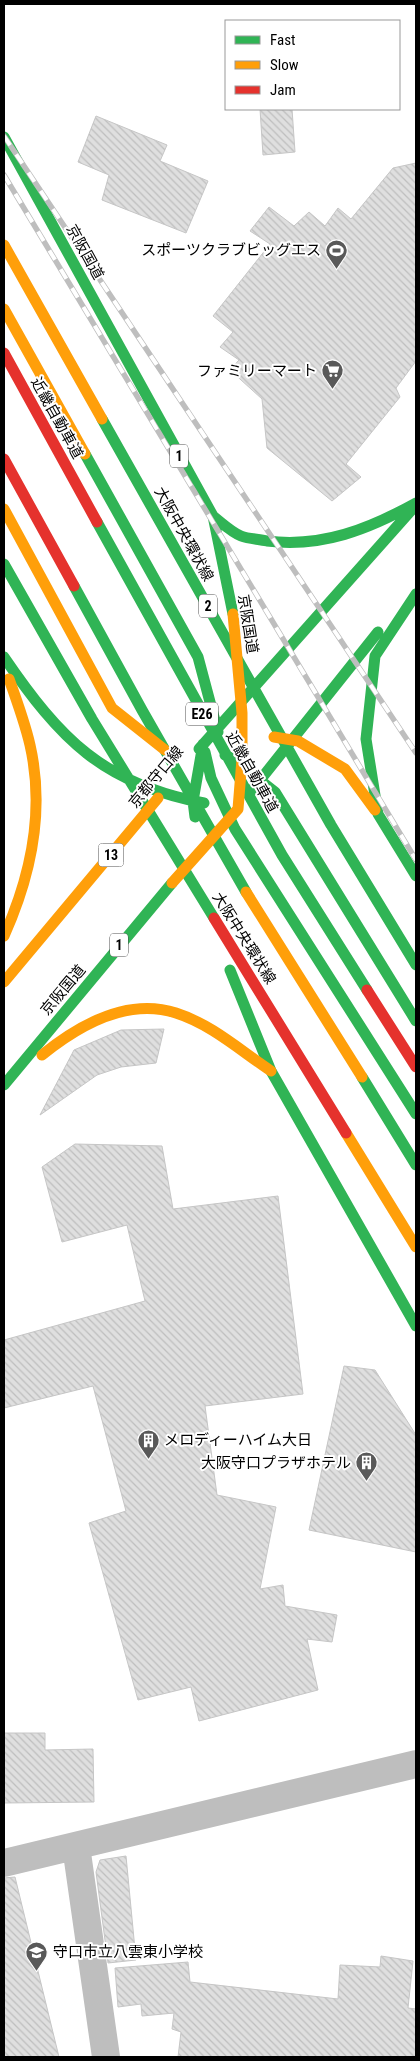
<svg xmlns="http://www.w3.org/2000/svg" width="420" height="2061" viewBox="0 0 420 2061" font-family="'Roboto Condensed','Noto Sans JP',sans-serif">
<defs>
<pattern id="building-back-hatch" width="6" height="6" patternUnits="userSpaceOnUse" patternTransform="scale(1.25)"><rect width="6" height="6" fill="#dfdfdf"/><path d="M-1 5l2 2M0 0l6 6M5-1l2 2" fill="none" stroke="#bebebe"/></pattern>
</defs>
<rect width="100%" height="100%" fill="#fff"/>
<path fill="url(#building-back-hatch)" stroke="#c6c6c6" d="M260,109H292L295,152L263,155Z
M96,116L167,145L160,161L208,181L186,233L102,200L109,175L78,162Z
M416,163V361L396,388L400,397L346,464L361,477L332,501L267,448L262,399L230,370L239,360L220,347L233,332L213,316L270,244L250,231L269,207L294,226L309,212L325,226L338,208L351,219L393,168Z
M164,1029L156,1063L121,1067L97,1075L40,1115L74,1050L121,1030Z
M75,1144L162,1146L173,1209L278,1196L303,1394L205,1406L217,1495L276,1507L260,1589L283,1585L285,1606L337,1615L332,1642L307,1639L318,1690L199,1721L191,1687L138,1700L89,1523L126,1511L93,1386L4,1408V1340L145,1301L127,1225L62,1242L42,1167Z
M344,1366L375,1370L416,1435V1552L309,1530Z
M4,1733H45V1750L93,1749L94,1802L4,1803Z
M126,1856L136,1960L108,1963L96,1872L100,1860Z
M15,1877L59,2057H4V1878Z
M381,1956L413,1961L408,2008L416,2009V2057H178L181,2032L172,2029L174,2013L142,2016L141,2004L118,2007L115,1968L188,1962L190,1982L338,1999L340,1965L380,1967Z"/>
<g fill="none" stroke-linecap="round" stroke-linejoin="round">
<path stroke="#bebebe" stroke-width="28" d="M76,1846L106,2057
M4,1863L416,1764"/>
<path stroke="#30b455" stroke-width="11" d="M4,137L213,516L233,614
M102,419L331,825L416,965
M85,454L198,657L218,732
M213,516C222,523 231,532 241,536C249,539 259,539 267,541C322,548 369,529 416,503
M97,522L282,855L367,990
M4,564L92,719L214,918
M74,586L142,710L246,892
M416,594L375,656L366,739L378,814L416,876
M4,657C60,739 103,784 204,803
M199,749L416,505
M205,752L211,778L235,829L416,1114
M225,755L233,759L275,792L416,1021
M249,794L378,632
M195,817L193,801L203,744
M230,970L271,1071L416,1326
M362,1077L416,1165
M4,1085L172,883"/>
<path stroke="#ff9f0a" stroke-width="11" d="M4,245L102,419
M4,309L85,454
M4,509L112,708L165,750
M274,737L298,741L345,769L375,810
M172,883L238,809L242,759V713L233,614
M246,892L362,1077
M4,936C31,876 45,811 30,745C25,723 17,701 9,679
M4,982L158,798
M42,1055C79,1025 127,997 176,1013C211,1024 241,1051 271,1071
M346,1133L416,1247"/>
<path stroke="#e5322d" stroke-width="11" d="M4,353L97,522
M4,459L74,586
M214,918L346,1133
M367,990L416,1067"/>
<defs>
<path id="rail" d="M4,136L416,753
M4,175L416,860"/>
</defs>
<use href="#rail" stroke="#bebebe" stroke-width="5.5"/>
<use href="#rail" stroke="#fff" stroke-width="4" stroke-dasharray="11" stroke-linecap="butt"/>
</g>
<defs>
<symbol id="stadium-pin" viewBox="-11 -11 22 30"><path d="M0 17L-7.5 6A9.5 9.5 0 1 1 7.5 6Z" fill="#595959" stroke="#fff"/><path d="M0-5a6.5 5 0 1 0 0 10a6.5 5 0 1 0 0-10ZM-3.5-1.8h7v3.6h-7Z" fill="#fff"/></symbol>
<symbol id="supermarket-pin" viewBox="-11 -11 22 30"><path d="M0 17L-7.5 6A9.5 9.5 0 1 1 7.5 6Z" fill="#595959" stroke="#fff"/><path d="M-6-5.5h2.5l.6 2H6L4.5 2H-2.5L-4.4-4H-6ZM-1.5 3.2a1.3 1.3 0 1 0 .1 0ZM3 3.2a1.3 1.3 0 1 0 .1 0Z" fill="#fff"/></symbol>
<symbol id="building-pin" viewBox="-11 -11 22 30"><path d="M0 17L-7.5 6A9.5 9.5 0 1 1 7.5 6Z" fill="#595959" stroke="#fff"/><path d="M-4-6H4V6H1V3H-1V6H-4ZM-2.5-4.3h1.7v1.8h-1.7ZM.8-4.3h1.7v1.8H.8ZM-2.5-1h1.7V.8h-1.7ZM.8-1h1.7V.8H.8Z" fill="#fff"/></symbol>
<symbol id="school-pin" viewBox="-11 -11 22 30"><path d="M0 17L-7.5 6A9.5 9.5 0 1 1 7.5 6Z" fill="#595959" stroke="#fff"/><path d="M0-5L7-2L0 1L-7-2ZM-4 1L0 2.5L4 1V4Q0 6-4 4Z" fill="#fff"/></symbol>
</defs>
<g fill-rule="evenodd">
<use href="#stadium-pin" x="324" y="238" width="25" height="34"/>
<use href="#supermarket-pin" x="320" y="358" width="25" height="34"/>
<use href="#building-pin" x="136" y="1428" width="25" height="34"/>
<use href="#building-pin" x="354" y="1450" width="25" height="34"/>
<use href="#school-pin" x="24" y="1940" width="25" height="34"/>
</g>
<g text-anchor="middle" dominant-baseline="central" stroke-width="4" stroke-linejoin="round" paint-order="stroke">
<g fill="#fff" stroke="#4c4c4c" stroke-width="1">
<rect x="170" y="444.5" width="18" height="23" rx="4"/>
<rect x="199" y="594.5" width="18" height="23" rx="4"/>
<rect x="186" y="702.5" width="32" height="23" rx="4"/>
<rect x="98.5" y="843.5" width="25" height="23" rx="4"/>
<rect x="110" y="933.5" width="18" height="23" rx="4"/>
</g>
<g font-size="14" font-weight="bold" fill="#000">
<text x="179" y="456">1</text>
<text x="208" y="606">2</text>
<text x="202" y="714">E26</text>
<text x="111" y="855">13</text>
<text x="119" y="945">1</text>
</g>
<g font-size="15" fill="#000" stroke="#fff" text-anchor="end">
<text x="321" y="250">スポーツクラブビッグエス</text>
<text x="317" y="371">ファミリーマート</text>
<text x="164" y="1440" text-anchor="start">メロディーハイム大日</text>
<text x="351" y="1463">大阪守口プラザホテル</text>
<text x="53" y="1952" text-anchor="start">守口市立八雲東小学校</text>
</g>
<g font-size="15" fill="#000" stroke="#fff">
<text transform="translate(85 252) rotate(61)">京阪国道</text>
<text transform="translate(57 418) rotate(61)">近畿自動車道</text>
<text transform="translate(184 534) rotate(61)">大阪中央環状線</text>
<text transform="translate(248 624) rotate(81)">京阪国道</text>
<text transform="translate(252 772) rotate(61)">近畿自動車道</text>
<text transform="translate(156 777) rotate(-50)">京都守口線</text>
<text transform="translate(244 938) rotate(58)">大阪中央環状線</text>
<text transform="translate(63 990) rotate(-50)">京阪国道</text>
</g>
</g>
<rect width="420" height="2061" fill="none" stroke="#000000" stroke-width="10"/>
<rect x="225" y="20" width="175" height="90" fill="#ffffff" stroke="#999999"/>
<rect x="235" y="36" width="25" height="8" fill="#30b455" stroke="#999999"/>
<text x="270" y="45" font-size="15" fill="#000000">Fast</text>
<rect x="235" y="61" width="25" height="8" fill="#ff9f0a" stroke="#999999"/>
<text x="270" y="70" font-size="15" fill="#000000">Slow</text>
<rect x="235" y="86" width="25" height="8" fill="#e5322d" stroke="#999999"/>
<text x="270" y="95" font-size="15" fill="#000000">Jam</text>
</svg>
